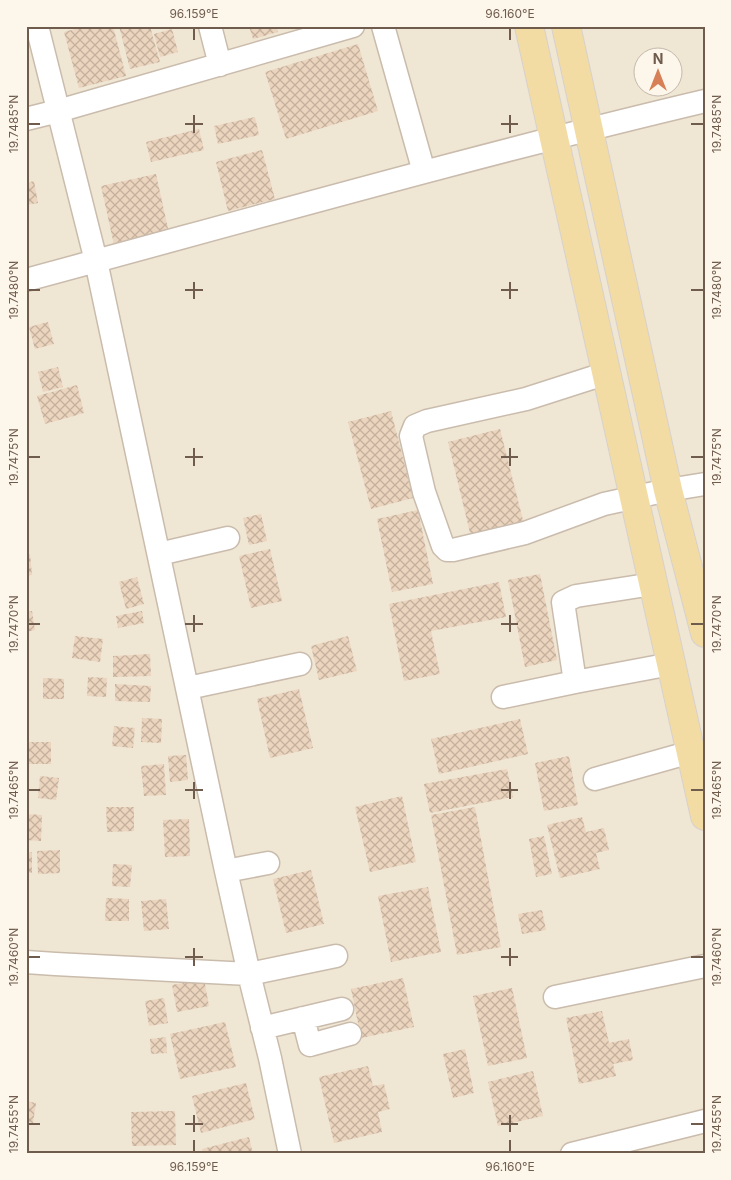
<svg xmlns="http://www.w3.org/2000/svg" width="731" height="1180" viewBox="0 0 731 1180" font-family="Inter,sans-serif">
<defs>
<pattern id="building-cross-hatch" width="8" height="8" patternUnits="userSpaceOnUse" patternTransform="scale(1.25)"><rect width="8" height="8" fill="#ecd5bf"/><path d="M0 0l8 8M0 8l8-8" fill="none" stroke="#c4b09d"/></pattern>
</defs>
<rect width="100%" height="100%" fill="#faf3e5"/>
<path fill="#f0e6d4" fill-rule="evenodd" d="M26,26H705V1154H26ZM644,58H674V88H644Z"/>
<path fill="url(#building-cross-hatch)" d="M86,26H113L126,76L79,88L64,32Z
M119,26H150L160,62L130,69Z
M249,26H277L278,32L253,39Z
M172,29L178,52L160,57L154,34Z
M358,44L378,111L286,139L265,72Z
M255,117L259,135L218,144L214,126Z
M199,129L204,150L151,162L146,142Z
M262,150L275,199L228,211L216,162Z
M156,174L169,233L114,245L101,186Z
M34,181L38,203L26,205V183Z
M48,322L54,344L35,349L29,327Z
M58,367L63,387L43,392L38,372Z
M77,385L84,413L45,424L37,396Z
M391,411L413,498L371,509L348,422Z
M500,429L525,528L472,541L448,442Z
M418,510L433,584L392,592L377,519Z
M261,514L267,541L249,545L243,518Z
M270,549L282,601L251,608L239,556Z
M26,554H30L32,575L26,576Z
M540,574L557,660L525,667L508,580Z
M137,577L144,604L126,609L119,582Z
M499,582L506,617L431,631L440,674L404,681L389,604Z
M32,611L35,630L26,632V612Z
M142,611L144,623L118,628L116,616Z
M75,636L103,639L100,662L72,658Z
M348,636L357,671L319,680L311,646Z
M150,654L151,676L113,677V656Z
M88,677L107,678L106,697L87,696Z
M43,678L64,679V699H43Z
M115,684L151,686L150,702L115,701Z
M299,689L313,748L270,758L257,699Z
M142,718L162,719L161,743L141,742Z
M520,719L528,754L439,774L431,739Z
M114,726L135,728L133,748L112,746Z
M29,742H51V764H29Z
M186,755L188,780L170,782L168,756Z
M569,756L578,805L544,811L535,763Z
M164,764L166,795L144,796L141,766Z
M507,769L513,797L430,813L424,784Z
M40,776L59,778L56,800L38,798Z
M402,796L416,862L370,872L355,807Z
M106,807H134V831L107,832Z
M475,807L501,947L457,955L431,815Z
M26,814L42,815L41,841L26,840Z
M582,817L586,832L604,828L609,850L596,853L600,869L560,878L547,825Z
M189,819L190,856L165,857L163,820Z
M544,836L552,874L536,877L529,839Z
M60,850V873L38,874L37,851Z
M26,852H32V873H26Z
M113,864L132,865L130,887L112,886Z
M311,870L324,924L286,933L273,879Z
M428,887L441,952L391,962L378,896Z
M106,898L129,899V921H105Z
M166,899L169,929L144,931L141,901Z
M542,910L546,930L522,934L518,914Z
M403,978L414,1027L361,1038L351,989Z
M204,979L209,1006L177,1012L172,985Z
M512,988L527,1058L488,1066L473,996Z
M164,998L168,1023L149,1026L145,1001Z
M602,1011L609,1043L629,1039L633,1060L613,1064L616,1076L579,1084L566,1018Z
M225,1022L236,1067L180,1079L170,1034Z
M166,1037L167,1053L151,1054L150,1039Z
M465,1049L474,1093L453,1098L443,1054Z
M368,1066L373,1086L384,1084L390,1109L378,1112L382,1132L334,1143L319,1077Z
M533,1071L543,1116L498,1126L488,1082Z
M246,1083L255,1119L201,1133L192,1096Z
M26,1101L36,1103L33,1123L26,1122Z
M175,1111L176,1145L132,1146L131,1112Z
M249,1137L253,1154H203L202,1149Z"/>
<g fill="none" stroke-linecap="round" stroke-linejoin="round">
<defs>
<path id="minor" d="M37,26L96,261L226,871L249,974L270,1058L290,1154
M210,26L220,65
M383,26L424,172
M26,119L58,111L353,26
M26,280C252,219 477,155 705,101
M607,373L526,399L427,421L415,426L411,436L424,492L443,546L447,550H453L525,533L604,504L668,490L705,484
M159,554L228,538
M653,584L576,596L563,602L575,682L671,664
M188,688L300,664
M503,697L575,682
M595,779L691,752
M226,871L268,863
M26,962L55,964L249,974L336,956
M555,997L705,966
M303,1018L310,1045L350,1034
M262,1028L342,1009
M572,1154L705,1121"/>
<path id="major" d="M529,26L705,816
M566,26L668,490L705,633"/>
</defs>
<use href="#minor" stroke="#cabcac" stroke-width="25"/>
<use href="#major" stroke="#d7d1cd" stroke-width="30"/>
<use href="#minor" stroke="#fff" stroke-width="22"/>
<use href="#major" stroke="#f2dca4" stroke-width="28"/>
</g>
<path fill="none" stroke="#705c4d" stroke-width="2" d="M194,28V40M510,28V40M194,115V133M510,115V133M28,124H40M185,124H203M501,124H518M691,124H704M194,282V299M510,282V299M28,290H40M185,290H203M501,290H518M691,290H704M194,448V466M510,448V466M28,457H40M185,457H203M501,457H518M691,457H704M194,615V632M510,615V632M28,624H40M185,624H203M501,624H518M691,624H704M194,782V799M510,782V799M28,790H40M185,790H203M501,790H518M691,790H704M194,948V966M510,948V966M28,957H40M185,957H203M501,957H518M691,957H704M194,1115V1132M510,1115V1132M28,1124H40M185,1124H203M501,1124H518M691,1124H704M194,1140V1152M510,1140V1152"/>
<rect width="731" height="1180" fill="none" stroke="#fdf7eb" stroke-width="55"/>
<g transform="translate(658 72)"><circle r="24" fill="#fdf7eb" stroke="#c5b9ac"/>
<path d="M0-4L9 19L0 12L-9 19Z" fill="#d77f57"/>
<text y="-8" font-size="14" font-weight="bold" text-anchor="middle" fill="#705c4d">N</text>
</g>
<rect x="28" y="28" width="676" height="1124" fill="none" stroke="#705c4d" stroke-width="2"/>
<g font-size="12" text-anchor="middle" fill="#705c4d">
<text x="194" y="18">96.159°E</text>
<text x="510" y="18">96.160°E</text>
<text transform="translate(14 124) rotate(-90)" y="4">19.7485°N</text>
<text transform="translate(717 124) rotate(-90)" y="4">19.7485°N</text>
<text transform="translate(14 290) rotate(-90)" y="4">19.7480°N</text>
<text transform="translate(717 290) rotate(-90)" y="4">19.7480°N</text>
<text transform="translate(14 457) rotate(-90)" y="4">19.7475°N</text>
<text transform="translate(717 457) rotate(-90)" y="4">19.7475°N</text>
<text transform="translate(14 624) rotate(-90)" y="4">19.7470°N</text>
<text transform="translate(717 624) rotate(-90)" y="4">19.7470°N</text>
<text transform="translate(14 790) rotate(-90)" y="4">19.7465°N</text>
<text transform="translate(717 790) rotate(-90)" y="4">19.7465°N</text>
<text transform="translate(14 957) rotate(-90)" y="4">19.7460°N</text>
<text transform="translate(717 957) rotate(-90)" y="4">19.7460°N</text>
<text transform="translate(14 1124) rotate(-90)" y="4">19.7455°N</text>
<text transform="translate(717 1124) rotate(-90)" y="4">19.7455°N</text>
<text x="194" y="1171">96.159°E</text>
<text x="510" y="1171">96.160°E</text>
</g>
</svg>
